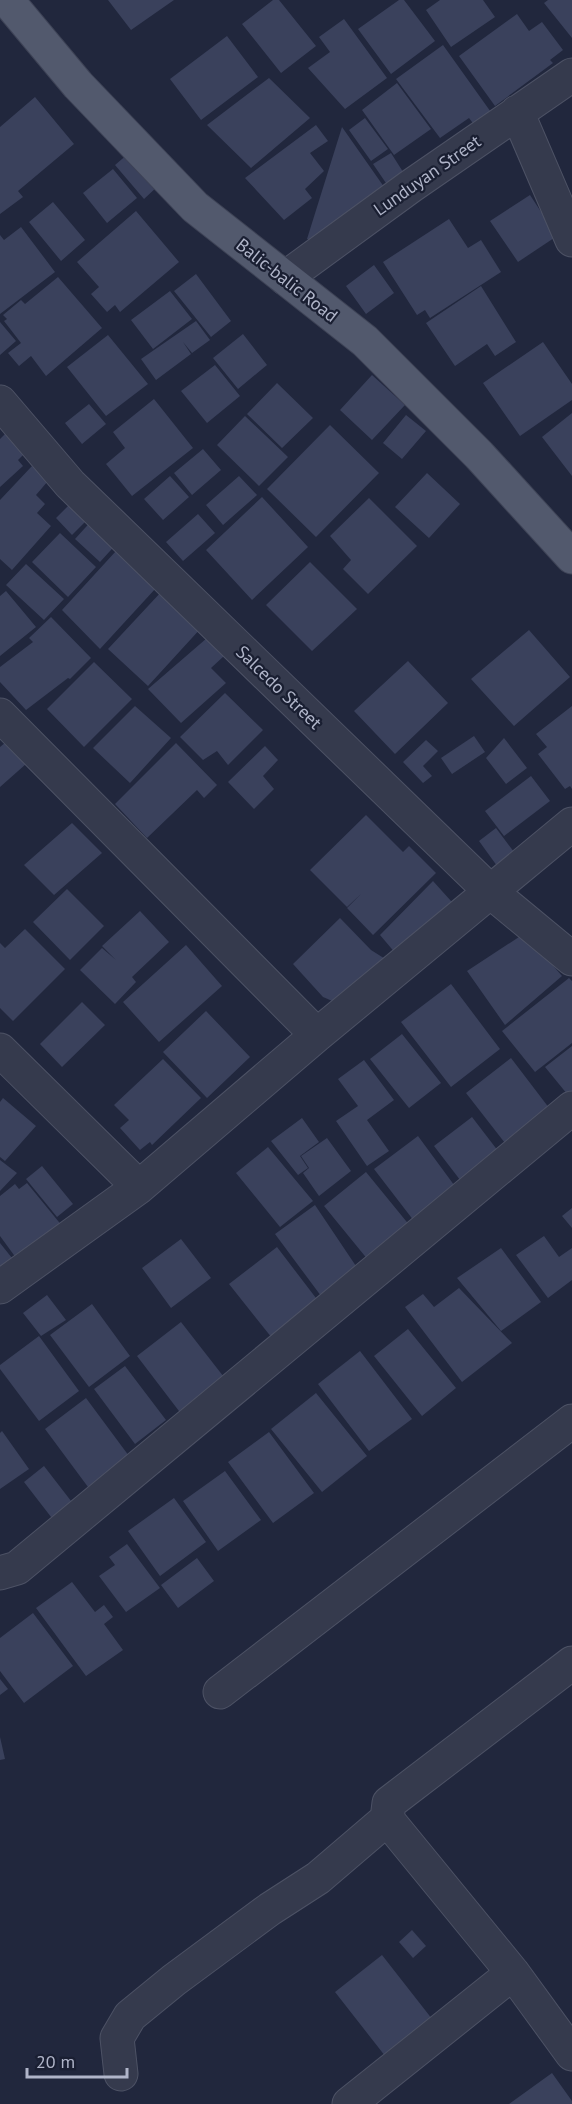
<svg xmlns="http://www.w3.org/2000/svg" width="572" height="2104" viewBox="0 0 572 2104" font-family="'PT Sans',sans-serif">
<rect width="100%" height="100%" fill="#21273d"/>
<path fill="#3a415c" d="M108,0H174L131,30Z
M273,0H279L316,46L281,73L242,24Z
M399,0H404L435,41L391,74L358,29Z
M440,0H483L495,17L451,47L426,10Z
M548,0H572V38L544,3Z
M517,14L529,31L542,22L563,50L550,60L553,63L495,106L459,56Z
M344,19L387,78L345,109L308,68L330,52L319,37Z
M227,36L258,77L201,120L170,79Z
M443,45L498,122L481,134L469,118L440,138L396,79Z
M269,78L310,118L251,168L207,125Z
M397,83L431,129L394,155L362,110Z
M35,97L74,144L18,191L23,197L0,214V127Z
M365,118L388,149L371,161L349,130Z
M316,125L328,141L310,153L324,171L305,189L312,198L284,220L245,178Z
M342,127L389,194L316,243L307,239Z
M129,153L158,186L144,199L115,165Z
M391,153L405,175L388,186L373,164Z
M113,169L137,198L107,223L83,193Z
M530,195L557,236L518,262L490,221Z
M53,202L85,240L61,261L29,222Z
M136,211L179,262L120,312L115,305L107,312L91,294L99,287L77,262Z
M449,219L468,248L481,240L501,272L430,318L425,310L417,315L383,262Z
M21,227L55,272L0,314V235L4,240Z
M374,265L394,293L366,314L346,286Z
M196,274L231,321L211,337L174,291Z
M58,277L102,328L46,376L31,356L19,366L8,353L21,343L4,321L7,319L3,315L21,300L25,304Z
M481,286L516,342L495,356L487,344L455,366L426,323Z
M170,291L192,319L153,349L131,320Z
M196,321L210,340L192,353L183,342L191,354L156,380L141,359Z
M0,322L16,341L0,355Z
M243,334L267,365L238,389L213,358Z
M108,335L148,384L106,416L67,367Z
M543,342L572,384V400L520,436L483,383Z
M215,365L240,396L207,423L181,391Z
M372,375L405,405L372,440L340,410Z
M277,383L313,418L282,448L247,414Z
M154,399L193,448L132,496L106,464L125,448L113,432Z
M89,404L106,424L82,444L65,423Z
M572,413V476L542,437Z
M406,415L426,431L402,459L383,443Z
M245,416L288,457L259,486L217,445Z
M330,425L379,473L316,537L267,489Z
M5,434L24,454L18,460L23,466L0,487V439Z
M203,449L221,470L192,495L174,473Z
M32,466L48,481L36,495L45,504L37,513L51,526L12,570L0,559V500Z
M427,473L460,504L429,538L395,507Z
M170,476L189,497L163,520L144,499Z
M239,476L257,495L223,525L206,505Z
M262,497L308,547L252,600L206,550Z
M369,498L417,546L368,594L343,569L351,560L330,536Z
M73,501L89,518L72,535L56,518Z
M198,514L215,533L183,561L166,542Z
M95,517L120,540L100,562L75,539Z
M60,533L96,567L68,597L32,562Z
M116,551L156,588L100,649L62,610Z
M310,562L357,609L312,651L266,605Z
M26,564L64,599L44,620L6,585Z
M6,591L36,627L0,656V596Z
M162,591L202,627L148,686L108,649Z
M51,617L91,658L70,679L68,678L26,710L0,682V667L33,642L29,638Z
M529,630L570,677L514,726L471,679Z
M207,638L224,656L211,668L226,683L181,723L148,689Z
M408,661L448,703L395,754L354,711Z
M94,662L132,699L84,747L47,709Z
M225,693L263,730L228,765L217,751L203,760L180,737Z
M135,706L171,738L130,783L93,748Z
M572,706V789L570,786L565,789L538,754L547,747L536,734Z
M474,736L485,752L452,774L441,758Z
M504,738L527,768L506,784L486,758Z
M426,740L438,751L423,766L432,776L423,783L403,762Z
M6,742L26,764L0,787V747Z
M176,743L217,785L204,798L197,790L147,838L115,804Z
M265,746L278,760L263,776L274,789L254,809L228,782Z
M531,776L550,801L504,836L485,811Z
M366,815L403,852L409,846L436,873L373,935L347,908L361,894L347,907L310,870Z
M72,823L102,853L54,895L24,865Z
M496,828L523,864L505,877L479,841Z
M433,881L460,911L402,961L380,935Z
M67,889L104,926L70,960L33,922Z
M140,911L169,942L132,977L136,982L115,1004L80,970L102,948L116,960L102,946Z
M340,918L371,950L390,962L344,1006L323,997L293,964Z
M25,929L65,969L13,1021L0,1008V943L5,948Z
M525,933L562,976L505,1025L467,971Z
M186,945L222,986L159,1042L123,1002Z
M569,978L572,981V1043L535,1072L502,1031Z
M451,984L500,1049L451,1087L401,1022Z
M82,1002L105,1025L62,1067L40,1044Z
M206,1011L250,1057L207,1098L163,1052Z
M402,1034L441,1083L409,1108L370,1059Z
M572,1046V1100L545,1067Z
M511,1058L556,1117L512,1152L466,1093Z
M163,1059L201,1098L152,1145L150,1142L140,1150L120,1128L129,1120L114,1105Z
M364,1060L394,1100L367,1120L389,1151L367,1166L336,1121L358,1106L338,1079Z
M3,1098L36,1126L5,1161L0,1157V1102Z
M472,1117L505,1160L467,1189L434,1146Z
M302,1118L319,1142L300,1156L308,1168L298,1175L271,1141Z
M418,1136L457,1189L414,1221L374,1169Z
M327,1138L351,1171L319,1196L303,1173L309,1168L301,1156Z
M268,1147L313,1201L280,1227L236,1173Z
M0,1160L17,1173L0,1191Z
M42,1166L73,1204L57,1217L26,1179Z
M366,1172L415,1232L373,1266L324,1206Z
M27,1183L63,1227L19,1262L0,1236V1196L15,1184L19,1189Z
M315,1205L362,1275L324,1300L275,1234Z
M572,1208V1228L562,1216Z
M544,1236L559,1257L572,1248V1280L548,1298L516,1255Z
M181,1239L211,1278L171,1308L142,1268Z
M0,1243L12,1258L0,1267Z
M277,1247L319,1302L272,1338L229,1284Z
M501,1248L541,1302L501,1331L457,1278Z
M459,1288L512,1343L462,1382L405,1307L423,1294L434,1307Z
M47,1295L66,1320L41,1336L23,1313Z
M92,1304L130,1356L89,1387L50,1335Z
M181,1322L227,1381L182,1415L137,1356Z
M408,1329L456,1388L422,1416L374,1356Z
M39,1336L79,1391L39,1421L0,1369V1365Z
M360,1351L412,1419L369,1451L318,1384Z
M125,1366L166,1420L135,1444L94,1389Z
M316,1393L367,1456L322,1492L271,1429Z
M86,1398L129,1456L88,1487L45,1429Z
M2,1431L29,1469L0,1489V1433Z
M269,1432L314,1493L273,1523L228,1462Z
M44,1466L78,1510L58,1526L24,1482Z
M225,1471L261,1520L218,1551L183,1501Z
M174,1498L206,1542L160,1576L128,1531Z
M127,1544L160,1588L126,1612L99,1576L115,1565L109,1557Z
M197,1558L214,1581L178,1608L161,1585Z
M72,1582L95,1612L104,1605L113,1617L104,1624L123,1650L86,1676L36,1608Z
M33,1613L73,1666L24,1703L0,1671V1638Z
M0,1679L8,1689L0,1695Z
M0,1737L5,1759L0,1760Z
M412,1930L426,1946L413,1958L399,1942Z
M382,1955L436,2024L389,2061L335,1992Z
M552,2073L572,2101V2104H509Z"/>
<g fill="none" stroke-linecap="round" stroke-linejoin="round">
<defs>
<path id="minor" d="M517,112L572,240
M285,278L411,186L572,75
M0,402L70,484L491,892L572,959
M0,715L317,1035
M0,1050L139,1187
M0,1287L139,1187L317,1035L572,824
M0,1573L17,1568L572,1108
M572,1663L389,1803L387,1819L513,1973L572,2054
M220,1692L572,1421
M121,2074L117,2038L130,2016L174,1980L270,1909L318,1878L387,1819
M349,2104L513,1973"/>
<path id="major" d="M7,0L78,85L195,207L365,341L479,455L572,557"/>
</defs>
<use href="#minor" stroke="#4d5265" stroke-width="35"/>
<use href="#major" stroke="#3e4356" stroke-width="35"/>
<use href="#minor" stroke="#353a4d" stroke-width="33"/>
<use href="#major" stroke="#52596d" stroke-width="33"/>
</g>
<g text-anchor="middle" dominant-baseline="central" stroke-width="4.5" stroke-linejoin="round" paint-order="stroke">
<g font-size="18" fill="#b0b5c9" stroke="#1a1f32">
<text transform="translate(427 175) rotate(-35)">Lunduyan Street</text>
<text transform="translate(287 280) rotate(38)">Balic-balic Road</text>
<text transform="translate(279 687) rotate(44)">Salcedo Street</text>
</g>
</g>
<path d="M27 2068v9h100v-9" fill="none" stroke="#b0b5c9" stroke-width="3"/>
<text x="36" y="2068" font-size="18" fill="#b0b5c9" stroke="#1a1f32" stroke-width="4.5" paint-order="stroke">20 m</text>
</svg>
